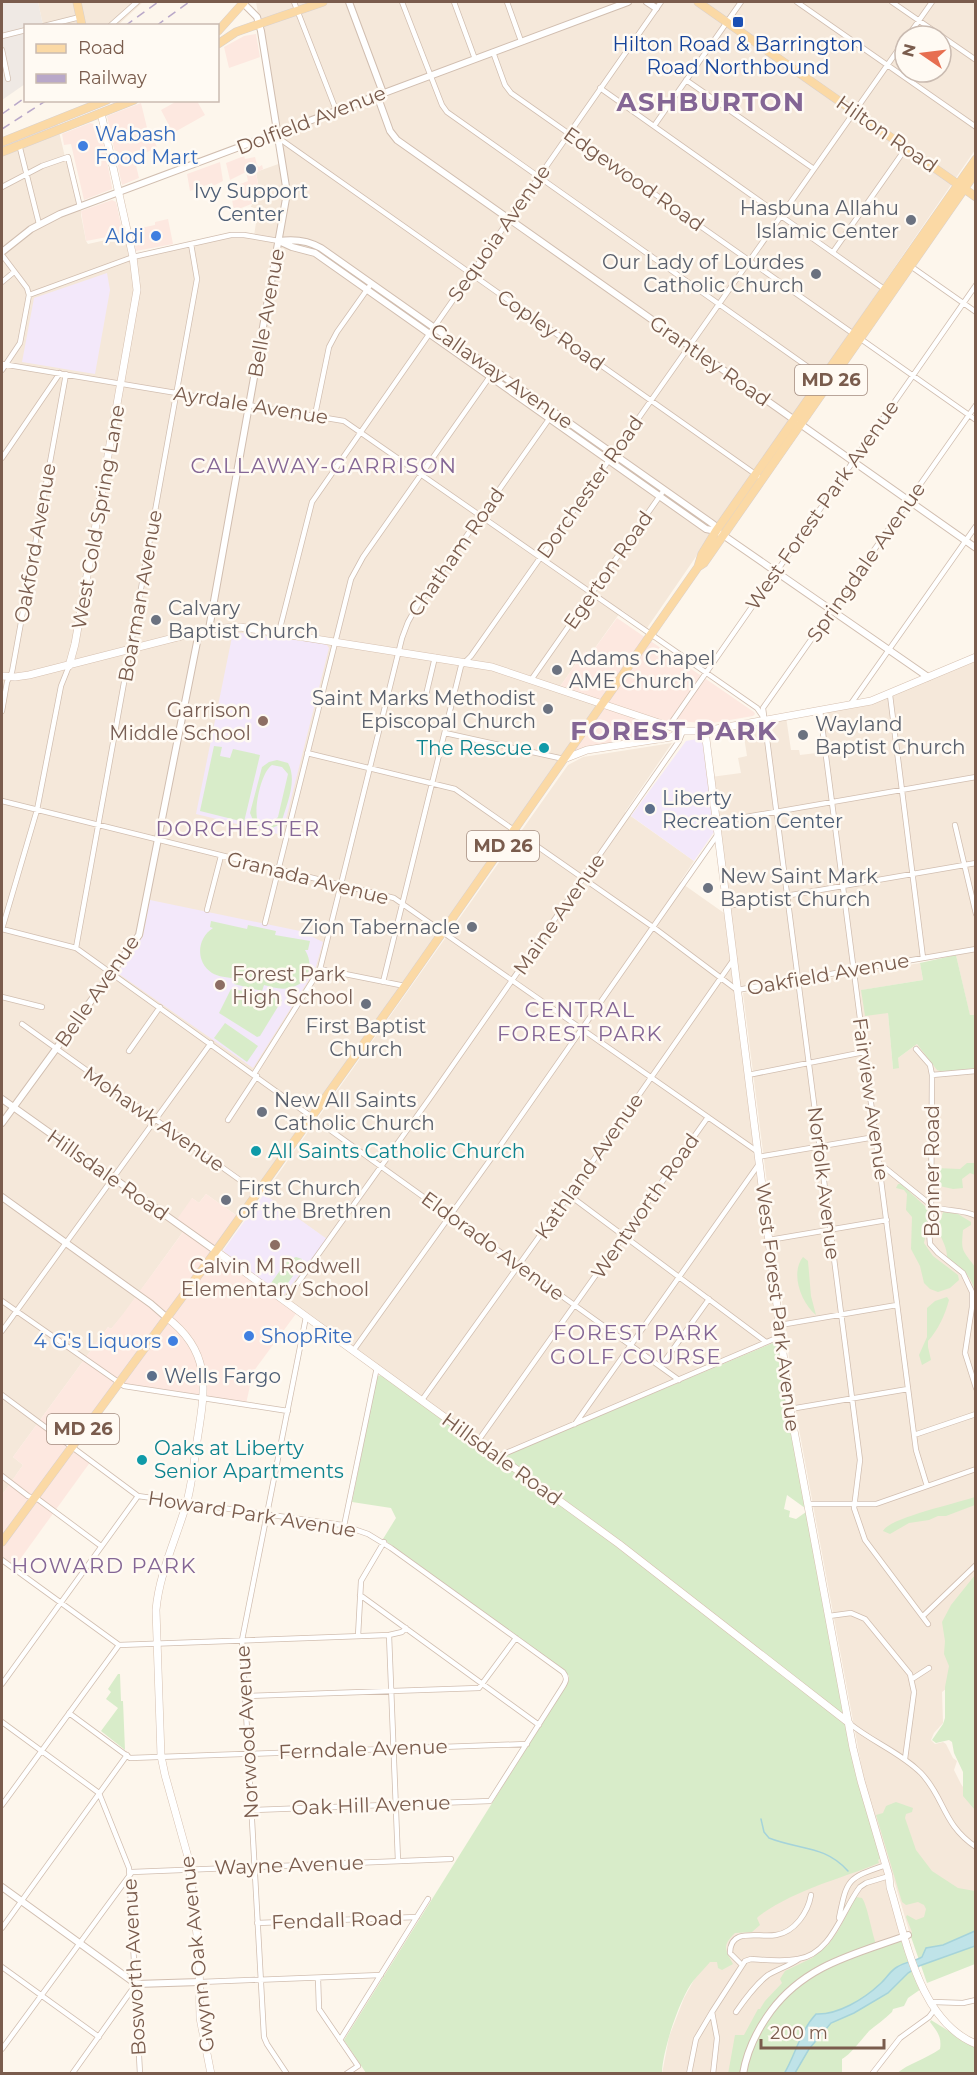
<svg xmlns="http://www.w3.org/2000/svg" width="977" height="2075" viewBox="0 0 977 2075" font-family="Montserrat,sans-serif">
<rect width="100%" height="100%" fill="#fdf6ec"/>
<path fill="#f5e8da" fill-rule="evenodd" d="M38,2H143L117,26H74L70,24L43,25Z
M256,2H975V150L647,628L622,610L590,655L584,652L559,688L602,703L240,1218L206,1194L199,1203L192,1198L185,1229L123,1315L111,1329L108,1327L13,1457L23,1465L2,1495V147L57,123L65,157L68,158L81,206V215L86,241L88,244L124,236L133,257L233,235L254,236L258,209L251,207L252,204L261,200L256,172L284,162ZM905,36H941V72H905Z
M975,657V949L737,990L711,777L741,773L738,758L747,756L742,724L786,717L791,750H799L800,755L825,752L820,710L864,703Z
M672,743L625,812L694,861L680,882L724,913L779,1343L775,1342L497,1459L252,1274L326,1239L264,1194L568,765L583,757Z
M975,952V1022L974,1015L970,1016L956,955Z
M920,963L923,980L862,990L888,1013L893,1069L898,1058L917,1044L955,1071L975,1068V1649L974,1667L942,1692L943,1723L934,1733L931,1740L935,1744L943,1742L946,1744L953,1758L957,1761L954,1770L961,1784L975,1805V1913L910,1934L864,1780L796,1413L743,993Z
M884,1858L905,1936L743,2073L662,2074L669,2037L684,1998L695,1978L724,1941L769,1905L810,1884Z"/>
<path fill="#fde8e0" d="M256,34L260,57L229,68L224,47L244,36Z
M179,100L197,101L205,115L173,133L161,110Z
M141,103L149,136L153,135L157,148L134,157L139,178L122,185L107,116Z
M90,123L100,126L112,187V189L84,200L71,144L64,145L62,134Z
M244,156L245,159L255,157L257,165L259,167L262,165L263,169L256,173L261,200L234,211L230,188L248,181L246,172L230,180L226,163Z
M220,162L223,181L213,186L212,183L190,191L187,174Z
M112,200L116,202L123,234L86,241L81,211Z
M168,219L173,244L136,251L131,230L155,225V222Z
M617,618L754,712L755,714L753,716L712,723L688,722L655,739L568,753L602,703L559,688L585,651L590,655Z
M206,1194L240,1218L219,1249L298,1311L253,1372L246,1404L117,1383L71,1446L91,1461L13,1569L2,1560V1495L23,1465L13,1457L108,1327L111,1329L123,1314L178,1239L185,1229L175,1222L192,1198L199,1203Z"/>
<path fill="#efe9e4" d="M7,2H38L43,25L26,26L25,84L2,100V3Z"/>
<path fill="#f3e8fa" d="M107,273L110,290L95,374L22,362L34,298Z
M233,632L326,644L329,648L282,835L196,814Z
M702,738L714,832L694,861L631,816L686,741Z
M150,900L300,931L323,942L315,970L253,1068L119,974V971L143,936Z
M264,1194L327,1239L283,1296L223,1251Z"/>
<path fill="#d8ecc9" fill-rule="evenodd" d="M214,746L222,747L220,756L230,758L233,749L260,755L244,822L200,811Z
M277,760L288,763C298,781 286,805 281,824L270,829L255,825L250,813L262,767L269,762ZM272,765L282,767L288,774L278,817L269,826L258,822C253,810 261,772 272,765Z
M211,921L247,929L248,925L276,931L275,935L310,941L308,950H305C315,966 308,985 289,988C280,990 272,987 264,985L262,991L234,984L235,979C228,977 218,977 212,973C195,962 197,938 213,928L210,927Z
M956,955L970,1015H974L975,1022V1068L943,1072L937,1070L917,1044L898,1058L899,1068L893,1069L888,1013L865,1016L861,990L923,980L920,963Z
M231,989L257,993L282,1000L260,1036L257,1037L219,1013Z
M225,1023L258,1046L247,1062L214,1038Z
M967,1163H975V1175L970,1173L962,1179L963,1188L953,1189L935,1185L936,1168L960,1169Z
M898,1184H901L927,1208L928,1222L924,1243L933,1256L958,1275L959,1280L950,1288L938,1292L930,1289L924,1283L920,1266L911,1249L912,1217L906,1210L907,1194L904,1190L896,1188Z
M943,1212L958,1214L971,1222V1225L963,1230C961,1252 962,1249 975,1267V1292C971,1274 961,1268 947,1257C947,1247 942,1241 939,1231L935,1230L932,1226L933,1220L938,1218L941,1220Z
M296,1257L302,1259L301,1265L282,1291L271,1283L287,1261Z
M803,1257L808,1261L811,1296L816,1315C801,1303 790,1273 803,1257Z
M947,1297L949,1300C945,1315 938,1330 928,1341V1347L931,1360L922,1365L919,1355L927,1337V1308L935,1301Z
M775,1342H778L805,1508L787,1495L784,1509L790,1511L789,1517L796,1519L806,1512L854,1767L881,1859L878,1860L879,1863C838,1880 796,1889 759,1916L757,1918L760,1925L752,1932L735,1933C722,1946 725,1949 733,1964L722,1970L718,1968L717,1962H710C705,1968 699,1974 694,1980C680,1997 662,2052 662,2073H366L344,2040L569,1680V1676L561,1668L383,1539L396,1518L391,1508L352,1502L377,1376L382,1375L497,1459Z
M975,1497V1505L946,1516H938L929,1520L909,1523L890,1534L883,1531C889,1518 958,1503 975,1497Z
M975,1575V1810L963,1796V1772L954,1753L952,1742L949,1740L936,1743L932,1740L943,1724L945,1718V1687L949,1666L944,1654L945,1641L942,1622L951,1605Z
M118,1674H120L121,1701H123L125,1750L101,1731L118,1708L106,1699L111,1692L108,1689Z
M896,1802L913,1808L912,1812L906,1814L905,1818L916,1850L932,1871L958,1888L975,1891V1964L927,1983L910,1934L912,1932L906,1917L907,1915L916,1920L924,1917L926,1909L924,1905L918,1902L906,1905L902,1902L876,1815L883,1813L886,1806Z
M856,1897L862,1898C867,1904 872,1933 876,1944C833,1960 790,1975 764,2017C754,2034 749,2055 741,2073L728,2074L735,2035H744L758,2009H760L765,2001L782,1983L780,1979L785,1971L812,1958L828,1945L838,1931Z
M897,1942H902L921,1989L908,1998L904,2006L893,2009L892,2012C885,2019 876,2025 869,2031C863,2038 849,2056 842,2059V2073L745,2074L747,2061L759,2031L786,1995L821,1969Z
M931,2020L960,2038L975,2045V2073L896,2074C909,2063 926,2059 940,2049C942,2037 937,2031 930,2022Z"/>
<path fill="#bfe3e8" stroke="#a5d3da" stroke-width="1.5" d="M975,1931V1946L919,1966L908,1973L888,1993L854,2013L831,2023L809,2049L795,2073L784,2074C796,2054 800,2031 816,2014C838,2015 864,1999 880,1984C886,1979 890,1971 897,1967C905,1962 913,1962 922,1957L926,1948L943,1945Z"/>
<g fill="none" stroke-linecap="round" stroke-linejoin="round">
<path stroke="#a5d3da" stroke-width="1.5" d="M761,1819L764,1832L769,1838C799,1850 825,1845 848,1871"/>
<defs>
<path id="minor" d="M294,2L336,110
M402,2L442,105L447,112L825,379
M454,2L475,59
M507,2L521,41
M797,2L976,127
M892,2L976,60
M44,26L80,17
M110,26L137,2
M2,36L26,30
M908,36L932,2
M2,50L8,79
M493,52L505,85L511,93L976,420
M686,80L814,169
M600,88L887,291
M654,126L741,2
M280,139L758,476
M19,144L39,224
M2,187L42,166L68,157L80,207
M833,252L906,148
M2,255L27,288L29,295L20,343L2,370
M909,265L976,312
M2,282L14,272
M29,295L133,257L231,235H244L279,241
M2,364L344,421L757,708L764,718
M315,415L329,347L337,332L371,284
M2,458L60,373
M279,632L312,502L661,2
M531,680L664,490
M426,695L435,657
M890,695L923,958
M850,705L976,526
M820,710L916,1450L927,1486
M2,711L7,682L12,672L66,374
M669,726L976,285
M445,733L564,759
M307,753L455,789L653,927L737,990L976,949
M2,801L394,898L758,1152
M717,822L976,777
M955,825L976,914
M727,906L976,863
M207,910L221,856
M265,923L351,579L363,557L491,375
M2,929L76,948L679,1380
M2,929L37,810L61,686L69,666
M76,948L197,279L191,244
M320,969L405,986
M383,982L461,666L471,656L905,40
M2,997L42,1007
M22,1024L258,1193
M916,1049L930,1065L932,1075L931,1217L929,1230L930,1244L938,1253L963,1273L972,1292V1307L965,1353L976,1388
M129,1051L160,1007
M254,1074L320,969L402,638L408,622L417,606L554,412
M748,1075L864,1052
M932,1075L976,1071
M228,1120L257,1076
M758,1157L875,1137
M879,1163L931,1205C945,1213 961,1208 976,1216
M569,1195L766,1342
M769,1240L887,1220
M2,1301L124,1386L288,1411
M285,1301L432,1095L679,741L683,731
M780,1325L897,1305
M2,1331L211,1043
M353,1351L500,1146L718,834
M661,1366L709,1299
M2,1395L138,1496L342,1525L368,1534L391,1548L563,1672C568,1678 566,1682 562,1688L490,1801L251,1810
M422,1400L569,1195L734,959
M790,1409L908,1389
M575,1424L759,1164
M914,1435L976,1414
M478,1441L708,1117
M499,1456L781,1336
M2,1476L28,1496L39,1500L101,1546
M807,1504H876L976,1469
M344,1526L377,1367
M2,1560L119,1645L389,1635L402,1632L406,1628
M360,1595L539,1725
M829,1616L851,1613L865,1619L910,1674L914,1692L905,1759
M923,1616L976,1565
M928,1624L865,1540L854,1508L860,1460L763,708L976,405
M389,1635L398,1861
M358,1636L361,1581L384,1542
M912,1679L929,1668
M2,1684L138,1496
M245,1696L479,1688L516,1638
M69,1713L130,1758L527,1744
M2,1722L99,1793L129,1868L140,2074
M849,1723C872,1742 900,1752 921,1773C945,1798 942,1824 976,1847
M2,1805L119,1645
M839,1918C847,1878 848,1878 886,1865
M257,1923L417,1917
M2,1928L127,1755
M742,1965L730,1953C730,1927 758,1938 776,1935C795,1932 808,1912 811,1895
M2,1967L99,2037
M318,1978L319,2009L358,2066L346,2074
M200,1982L381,1975
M934,2002L963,2003L976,2000
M736,2012C745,1999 755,1985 768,1975C778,1969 789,1966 799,1959
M340,2040L428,1899
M2,2049L132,1872L451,1859
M72,2074L136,1984
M287,2074L267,2044L264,2037L242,1640L306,1317
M689,2074L696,2039L712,2012
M713,2074L717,2038L712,2012L745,1961L751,1959C766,1960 783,1962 798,1959C832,1954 842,1910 860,1887L866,1883L889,1876
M872,2074L900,2038L929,2017L935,2009"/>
<path id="tertiary" d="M349,2L383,93
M647,2L656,8
M377,95L390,131L397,140L976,548
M279,241L292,247L315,253L706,529L716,531L723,535L928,677
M279,241C293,239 309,241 321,248L710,522L714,525L716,531
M2,252L31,229L60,214L628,2
M209,629L287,193L261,31L257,17L243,3
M2,1099L216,1251
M2,1123L139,935L199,632
M2,1197L151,1304L166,1317
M2,1887L136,1984L200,1982
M743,2074C747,2050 757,2030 771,2011C806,1964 856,1954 908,1935"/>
<path id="secondary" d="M69,666L75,644L137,290L133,257L101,113
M2,676L15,677L29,675L209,629L240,627L492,667L683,731H705L871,701L976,657
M705,731L790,1409L853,1748L861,1781L889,1876L890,1887C906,1939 919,2021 976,2044
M564,759L587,750L671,737L683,731
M216,1251L619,1544L849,1723
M166,1317C213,1352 205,1390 197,1441C194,1462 192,1485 186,1505C176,1539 159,1574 156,1610L161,1756L165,1775L188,1857L199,1952L200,2018L211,2074"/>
<path id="primary" d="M77,2L82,26
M698,2L976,197
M218,31L244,2
M218,44L236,32L323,2
M2,142L107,100
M2,152L134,100
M698,567L704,563L976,172
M2,1542L216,1251L405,986L698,567L702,554L716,531L976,159"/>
</defs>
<use href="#minor" stroke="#d1beb0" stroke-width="6"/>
<use href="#tertiary" stroke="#d1beb0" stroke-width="8"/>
<use href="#secondary" stroke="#d6c0b0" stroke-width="8"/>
<use href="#primary" stroke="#dad1cd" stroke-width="9"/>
<use href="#minor" stroke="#fff" stroke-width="4.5"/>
<use href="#tertiary" stroke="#fff" stroke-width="6"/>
<use href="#secondary" stroke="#fff" stroke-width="7"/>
<use href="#primary" stroke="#fbd9a5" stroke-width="8"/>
<path stroke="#b9a8c9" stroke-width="1.5" stroke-dasharray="9 6" stroke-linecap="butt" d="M125,26L158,2
M156,26L189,2
M2,114L26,97
M2,129L47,100"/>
</g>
<rect fill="#1a4fb4" stroke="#fffaf3" stroke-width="2" x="732" y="16" width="12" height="12" rx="3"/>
<g fill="#3f7fe0" stroke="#fffaf3" stroke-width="2">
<circle cx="83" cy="146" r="6"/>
<circle cx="156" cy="236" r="6"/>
<circle cx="249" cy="1336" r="6"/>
<circle cx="173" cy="1341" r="6"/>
</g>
<g fill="#5c6f8a" stroke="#fffaf3" stroke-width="2">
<circle cx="251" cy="169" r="6"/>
<circle cx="650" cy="809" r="6"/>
<circle cx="152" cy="1376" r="6"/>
</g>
<g fill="#6b7280" stroke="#fffaf3" stroke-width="2">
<circle cx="911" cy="220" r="6"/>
<circle cx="816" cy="274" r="6"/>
<circle cx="156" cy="620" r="6"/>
<circle cx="557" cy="670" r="6"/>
<circle cx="548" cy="709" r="6"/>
<circle cx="803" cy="735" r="6"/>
<circle cx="708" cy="888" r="6"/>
<circle cx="472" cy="927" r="6"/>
<circle cx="366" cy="1004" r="6"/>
<circle cx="262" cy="1112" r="6"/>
<circle cx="226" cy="1200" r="6"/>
</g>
<g fill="#8d6e63" stroke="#fffaf3" stroke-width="2">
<circle cx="263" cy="721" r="6"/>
<circle cx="220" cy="985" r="6"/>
<circle cx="275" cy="1245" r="6"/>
</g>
<g fill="#0f9aa8" stroke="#fffaf3" stroke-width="2">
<circle cx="544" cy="748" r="6"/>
<circle cx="256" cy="1151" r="6"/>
<circle cx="142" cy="1460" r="6"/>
</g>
<g text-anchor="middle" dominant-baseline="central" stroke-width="5" stroke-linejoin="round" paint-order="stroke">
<g fill="#fffaf3" stroke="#a28b7f" stroke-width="1.5">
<rect x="795" y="365" width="72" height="30" rx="4.5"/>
<rect x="467" y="831" width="72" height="30" rx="4.5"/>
<rect x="47" y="1414" width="72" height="30" rx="4.5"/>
</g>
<g font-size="18" font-weight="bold" fill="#7a5c4d">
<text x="831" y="380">MD 26</text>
<text x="503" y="846">MD 26</text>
<text x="83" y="1429">MD 26</text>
</g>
<g font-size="20" fill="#164399" stroke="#fffaf3">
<text x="738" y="44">Hilton Road &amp; Barrington<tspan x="738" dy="23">Road Northbound</tspan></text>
</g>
<g font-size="20" fill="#7a5c4d" stroke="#fffaf3">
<text transform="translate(311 120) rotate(-21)">Dolfield Avenue</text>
<text transform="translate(887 134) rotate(35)">Hilton Road</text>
<text transform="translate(634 179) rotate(35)">Edgewood Road</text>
<text transform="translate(499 233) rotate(-55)">Sequoia Avenue</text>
<text transform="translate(266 313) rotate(-80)">Belle Avenue</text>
<text transform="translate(551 330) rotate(35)">Copley Road</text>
<text transform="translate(710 361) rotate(35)">Grantley Road</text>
<text transform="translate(502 376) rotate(35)">Callaway Avenue</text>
<text transform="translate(251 405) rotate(9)">Ayrdale Avenue</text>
<text transform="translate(590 487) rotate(-55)">Dorchester Road</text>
<text transform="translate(822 505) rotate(-55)">West Forest Park Avenue</text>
<text transform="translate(98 517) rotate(-80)">West Cold Spring Lane</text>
<text transform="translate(35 543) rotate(-80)">Oakford Avenue</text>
<text transform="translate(456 552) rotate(-55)">Chatham Road</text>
<text transform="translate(866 562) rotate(-55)">Springdale Avenue</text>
<text transform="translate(608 570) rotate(-55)">Egerton Road</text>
<text transform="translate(140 596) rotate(-80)">Boarman Avenue</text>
<text transform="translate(308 878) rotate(14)">Granada Avenue</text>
<text transform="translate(559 914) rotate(-55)">Maine Avenue</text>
<text transform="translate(828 974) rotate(-10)">Oakfield Avenue</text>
<text transform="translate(97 991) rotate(-55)">Belle Avenue</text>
<text transform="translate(871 1099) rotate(82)">Fairview Avenue</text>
<text transform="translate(154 1119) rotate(35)">Mohawk Avenue</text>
<text transform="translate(589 1166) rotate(-55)">Kathland Avenue</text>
<text transform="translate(932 1171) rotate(-90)">Bonner Road</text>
<text transform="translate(108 1175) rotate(35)">Hillsdale Road</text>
<text transform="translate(824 1183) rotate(83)">Norfolk Avenue</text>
<text transform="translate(645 1206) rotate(-55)">Wentworth Road</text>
<text transform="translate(493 1246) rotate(36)">Eldorado Avenue</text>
<text transform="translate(778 1307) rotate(83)">West Forest Park Avenue</text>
<text transform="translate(502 1459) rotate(36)">Hillsdale Road</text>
<text transform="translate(252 1514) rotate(9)">Howard Park Avenue</text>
<text transform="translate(247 1732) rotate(-93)">Norwood Avenue</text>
<text transform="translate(363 1749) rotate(-2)">Ferndale Avenue</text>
<text transform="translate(371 1805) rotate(-2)">Oak Hill Avenue</text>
<text transform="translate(289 1865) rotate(-2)">Wayne Avenue</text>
<text transform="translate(337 1920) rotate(-2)">Fendall Road</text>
<text transform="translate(197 1954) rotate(-96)">Gwynn Oak Avenue</text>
<text transform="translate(134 1967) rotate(-93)">Bosworth Avenue</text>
</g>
<g font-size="20" fill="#366cbe" stroke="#fffaf3" text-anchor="start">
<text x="95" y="134">Wabash<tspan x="95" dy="23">Food Mart</tspan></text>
<text x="144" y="236" text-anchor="end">Aldi</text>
<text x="261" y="1336">ShopRite</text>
<text x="161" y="1341" text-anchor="end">4 G's Liquors</text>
</g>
<g font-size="20" fill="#4e5e75" stroke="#fffaf3" text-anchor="start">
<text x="251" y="191" text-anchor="middle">Ivy Support<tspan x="251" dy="23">Center</tspan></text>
<text x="662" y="798">Liberty<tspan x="662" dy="23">Recreation Center</tspan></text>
<text x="164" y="1376">Wells Fargo</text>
</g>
<g font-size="20" fill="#5b616d" stroke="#fffaf3" text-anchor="start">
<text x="899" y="208" text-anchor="end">Hasbuna Allahu<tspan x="899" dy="23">Islamic Center</tspan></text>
<text x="804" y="262" text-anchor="end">Our Lady of Lourdes<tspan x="804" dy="23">Catholic Church</tspan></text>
<text x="168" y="608">Calvary<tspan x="168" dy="23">Baptist Church</tspan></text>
<text x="569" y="658">Adams Chapel<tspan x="569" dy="23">AME Church</tspan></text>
<text x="536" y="698" text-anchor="end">Saint Marks Methodist<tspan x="536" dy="23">Episcopal Church</tspan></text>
<text x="815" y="724">Wayland<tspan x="815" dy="23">Baptist Church</tspan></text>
<text x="720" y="876">New Saint Mark<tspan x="720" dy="23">Baptist Church</tspan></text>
<text x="460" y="927" text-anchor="end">Zion Tabernacle</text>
<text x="366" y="1026" text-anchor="middle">First Baptist<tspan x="366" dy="23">Church</tspan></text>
<text x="274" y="1100">New All Saints<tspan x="274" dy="23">Catholic Church</tspan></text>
<text x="238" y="1188">First Church<tspan x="238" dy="23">of the Brethren</tspan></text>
</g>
<g font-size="20" fill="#785e54" stroke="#fffaf3" text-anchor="end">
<text x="251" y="710">Garrison<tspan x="251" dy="23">Middle School</tspan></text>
<text x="232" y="974" text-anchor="start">Forest Park<tspan x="232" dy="23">High School</tspan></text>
<text x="275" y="1266" text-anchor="middle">Calvin M Rodwell<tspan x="275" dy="23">Elementary School</tspan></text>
</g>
<g font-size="20" fill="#0d838f" stroke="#fffaf3" text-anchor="start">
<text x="532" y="748" text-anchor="end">The Rescue</text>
<text x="268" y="1151">All Saints Catholic Church</text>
<text x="154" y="1448">Oaks at Liberty<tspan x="154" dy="23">Senior Apartments</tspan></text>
</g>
<g font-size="21" letter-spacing="1.5" fill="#846695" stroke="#fffaf3">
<text x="324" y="465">CALLAWAY-GARRISON</text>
<text x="238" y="828">DORCHESTER</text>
<text x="580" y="1009">CENTRAL<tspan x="580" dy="24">FOREST PARK</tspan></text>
<text x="636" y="1332">FOREST PARK<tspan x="636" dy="24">GOLF COURSE</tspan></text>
<text x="104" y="1565">HOWARD PARK</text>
</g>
<g font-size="26" font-weight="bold" letter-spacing="1.5" fill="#846695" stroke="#fffaf3">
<text x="711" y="102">ASHBURTON</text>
<text x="674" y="731">FOREST PARK</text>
</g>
</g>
<rect width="977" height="2075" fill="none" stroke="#7a5c4d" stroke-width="6"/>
<rect x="24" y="24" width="195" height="78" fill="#fffaf3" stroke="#cabbb1" stroke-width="1.5"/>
<rect x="36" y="44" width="30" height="9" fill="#fbd9a5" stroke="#cabbb1" stroke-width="1.5"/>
<text x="78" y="54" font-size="18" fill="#7a5c4d">Road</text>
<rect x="36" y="74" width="30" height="9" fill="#b9a8c9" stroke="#cabbb1" stroke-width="1.5"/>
<text x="78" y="84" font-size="18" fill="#7a5c4d">Railway</text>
<g transform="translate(923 54) rotate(284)"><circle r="28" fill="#fffaf3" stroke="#cabbb1" stroke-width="1.5"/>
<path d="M0-4.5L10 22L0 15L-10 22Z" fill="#e76f51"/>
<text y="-9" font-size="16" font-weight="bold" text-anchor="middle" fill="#7a5c4d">N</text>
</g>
<path d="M761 2039v9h123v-9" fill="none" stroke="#7a5c4d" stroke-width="3"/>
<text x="770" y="2039" font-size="18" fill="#7a5c4d" stroke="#fffaf3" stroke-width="4.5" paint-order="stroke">200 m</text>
</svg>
